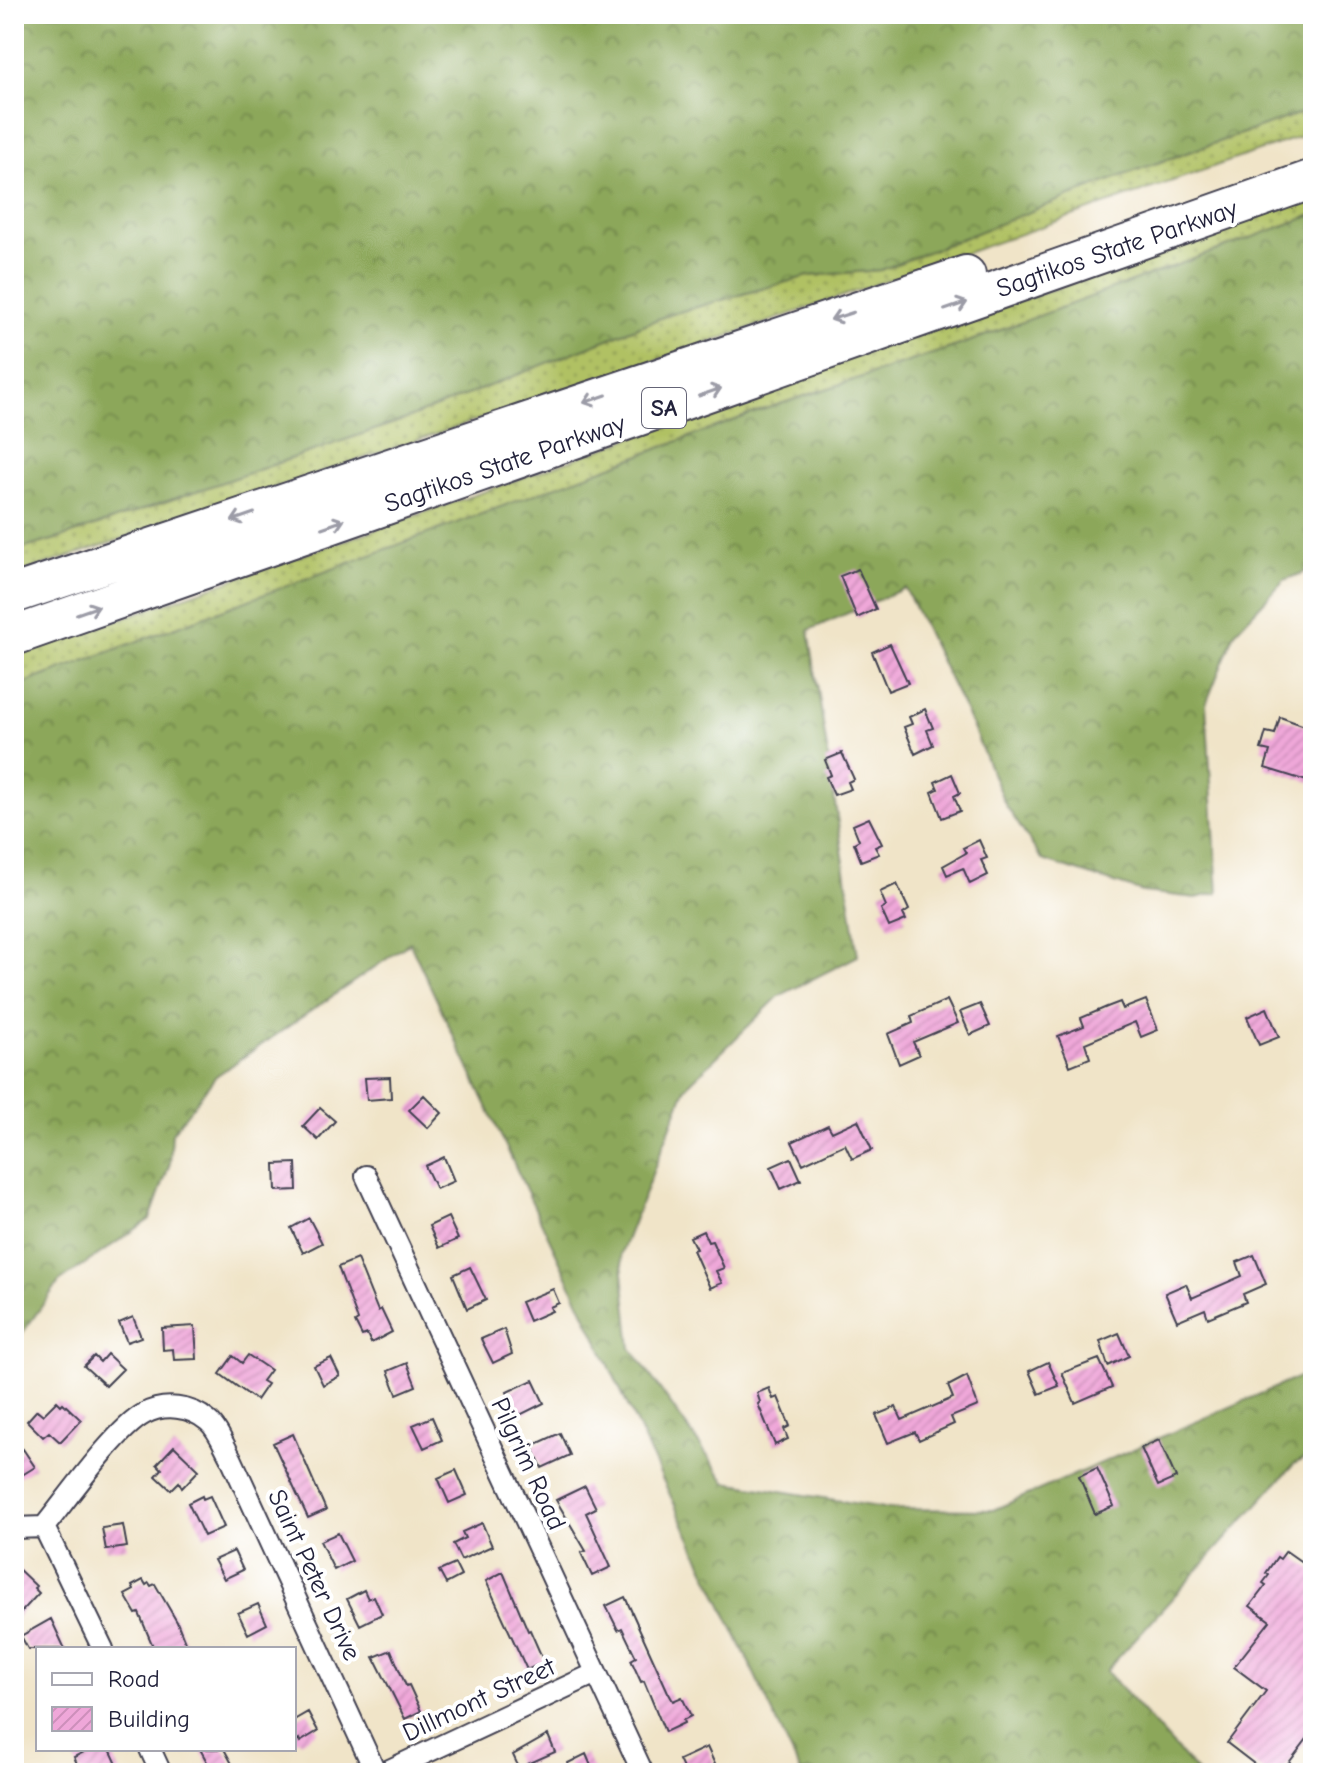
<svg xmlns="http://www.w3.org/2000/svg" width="1327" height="1787" viewBox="0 0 1327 1787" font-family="'Comic Neue',sans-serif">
<defs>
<pattern id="grass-dots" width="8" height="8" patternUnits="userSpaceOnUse" patternTransform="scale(2)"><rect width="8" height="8" fill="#b0c164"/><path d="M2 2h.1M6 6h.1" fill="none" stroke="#8f9c54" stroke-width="1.8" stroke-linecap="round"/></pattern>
<pattern id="forest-crowns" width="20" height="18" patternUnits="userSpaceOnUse" patternTransform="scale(2)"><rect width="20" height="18" fill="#8ca75a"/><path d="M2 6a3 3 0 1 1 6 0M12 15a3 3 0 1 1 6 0" fill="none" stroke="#72884c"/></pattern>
<pattern id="building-hatch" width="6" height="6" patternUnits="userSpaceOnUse" patternTransform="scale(2)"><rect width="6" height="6" fill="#efa7d9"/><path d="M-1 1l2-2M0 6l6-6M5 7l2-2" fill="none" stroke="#cd8fbb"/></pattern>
</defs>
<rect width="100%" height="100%" fill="#fff"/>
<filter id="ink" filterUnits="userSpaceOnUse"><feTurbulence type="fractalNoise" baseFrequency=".0125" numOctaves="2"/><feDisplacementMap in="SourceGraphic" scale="16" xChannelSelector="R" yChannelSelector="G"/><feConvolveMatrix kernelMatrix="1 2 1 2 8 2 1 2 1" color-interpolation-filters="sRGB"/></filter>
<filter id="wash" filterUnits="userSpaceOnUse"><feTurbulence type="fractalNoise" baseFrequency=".006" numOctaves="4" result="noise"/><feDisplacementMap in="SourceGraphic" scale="32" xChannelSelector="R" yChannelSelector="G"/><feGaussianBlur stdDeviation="1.8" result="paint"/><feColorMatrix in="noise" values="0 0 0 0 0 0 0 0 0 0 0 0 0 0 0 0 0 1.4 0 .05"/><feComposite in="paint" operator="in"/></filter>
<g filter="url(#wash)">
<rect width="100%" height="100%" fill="#f0e4c8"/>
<path fill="url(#grass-dots)" stroke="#697250" stroke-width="2" d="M1313,109V132L705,344L14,575V551L63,537L406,419L668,315L808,276L881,270L1134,171Z
M1313,194V215L960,345L765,409L14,687V656L489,490L844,360L1164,252Z"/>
<path fill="url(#forest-crowns)" stroke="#57644a" stroke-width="2" d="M14,14H1313V109L1134,171L881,270L808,276L668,315L406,419L63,537L14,551Z
M1313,215V569L1284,580L1235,632L1206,704L1218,893L1196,898L1143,892L1042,860L1005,804L970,721L905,588L809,630L858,956L779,996L686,1087L621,1254L631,1348L726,1482L890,1509L993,1510L1313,1371V1454L1294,1464L1106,1671L1198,1773H801L410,943L216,1076L172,1133L170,1163L150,1219L59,1282L14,1345V687L765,409L960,345Z"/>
<g id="blocks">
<path fill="url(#building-hatch)" d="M858,569L876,609L857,618L840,576Z
M890,644L908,683L888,691L872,652Z
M925,709L933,728L927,730L933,745L915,754L904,727L912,724L909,717Z
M1280,717L1313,729V783L1265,768L1270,751L1261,749L1266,732L1275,734Z
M842,753L854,779L848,782L851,789L834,795L826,777L831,775L825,760Z
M952,774L960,793L954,796L960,811L942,818L932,792L938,789L935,782Z
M869,818L882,844L875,847L879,854L861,861L854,843L859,840L853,825Z
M979,840L987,858L981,860L988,875L970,884L963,868L947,875L943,866L966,853L963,848Z
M897,884L909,910L903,914L906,920L889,927L881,909L886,906L880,892Z
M947,1000L958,1023L913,1042L919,1055L899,1064L888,1034L913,1023L911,1016Z
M1146,1000L1158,1030L1141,1037L1135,1022L1085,1043L1090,1058L1070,1066L1058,1036L1084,1026L1081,1018L1107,1007L1120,1002L1123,1009Z
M980,1004L990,1026L970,1035L960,1012Z
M1267,1008L1279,1037L1259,1045L1247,1017Z
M390,1077L391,1098L367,1100L365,1078Z
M424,1095L442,1113L428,1128L409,1110Z
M320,1108L335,1121L318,1140L303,1126Z
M858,1120L872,1150L852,1159L845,1144L803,1164L792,1142L828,1125L832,1132Z
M444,1157L454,1181L436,1189L425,1166Z
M791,1158L801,1180L781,1189L771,1167Z
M296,1163L297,1190L276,1191L275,1164Z
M448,1217L458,1239L439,1248L429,1226Z
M309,1218L322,1243L303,1253L291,1228Z
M703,1231L708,1242L712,1241L724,1268L716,1271L722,1283L710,1288L693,1250L696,1249L690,1237Z
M1254,1255L1266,1284L1243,1294L1246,1302L1208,1318L1205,1309L1177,1321L1165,1293L1186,1284L1192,1298L1242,1276L1237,1262Z
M357,1259L378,1311L381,1309L392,1332L371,1343L367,1334L362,1336L355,1322L358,1320L338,1267Z
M470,1267L486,1300L467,1309L453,1275Z
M553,1289L559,1303L550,1307L552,1311L529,1321L521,1302Z
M133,1317L141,1337L127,1342L119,1323Z
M195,1326L197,1359L174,1360L173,1349L163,1350L162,1328Z
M504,1329L512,1354L493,1363L481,1339Z
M1119,1333L1129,1356L1108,1366L1100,1341Z
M107,1354L123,1369L106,1386L84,1366L94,1356L100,1362Z
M248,1355L270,1370L262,1381L267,1384L256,1400L220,1374L233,1356L242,1363Z
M331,1358L340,1376L323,1385L314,1366Z
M1099,1359L1112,1387L1075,1403L1062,1373Z
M1048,1362L1059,1386L1039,1394L1029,1371Z
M407,1363L416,1386L397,1394L388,1371Z
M967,1376L978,1406L951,1417L954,1424L919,1440L915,1432L888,1443L876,1415L896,1407L902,1420L953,1398L948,1386Z
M533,1380L544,1403L518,1416L507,1392Z
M769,1388L773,1399L778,1397L790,1426L784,1429L788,1439L775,1445L758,1404L760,1402L757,1393Z
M57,1401L61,1405L63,1403L81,1420L60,1442L49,1432L43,1437L27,1421L37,1410L43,1415Z
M432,1417L442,1440L424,1448L413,1425Z
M560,1433L570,1455L542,1468L532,1446Z
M293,1434L326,1510L308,1518L273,1443Z
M1159,1440L1176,1478L1158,1486L1141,1448Z
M174,1446L199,1470L182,1488L179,1482L171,1490L156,1476L162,1469L157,1464Z
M23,1449L35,1467L14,1480V1455Z
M1097,1468L1114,1506L1095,1514L1079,1476Z
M456,1470L467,1495L449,1503L438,1478Z
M585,1486L596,1508L586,1513L611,1567L592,1576L581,1553L586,1551L556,1500Z
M202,1496L203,1499L210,1496L224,1527L204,1536L188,1503Z
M482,1523L492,1546L461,1560L453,1544L465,1538L462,1532Z
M123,1525L127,1547L106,1550L102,1528Z
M338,1533L352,1561L334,1570L320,1541Z
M234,1551L243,1570L224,1579L214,1560Z
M1286,1551L1313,1570V1731L1281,1773H1266L1227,1743L1266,1691L1234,1667L1270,1621L1250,1606L1266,1585L1263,1583L1269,1575L1266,1573L1277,1557L1280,1559Z
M455,1564L461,1576L446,1584L439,1571Z
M14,1565L36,1586L34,1588L39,1593L14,1620Z
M503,1572L528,1631L530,1630L544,1662L527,1670L486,1581Z
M143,1580L146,1585L149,1583L151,1586L155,1584L177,1622L188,1649H154L139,1613L136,1614L125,1595L134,1590L132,1586Z
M364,1590L368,1599L374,1596L382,1614L360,1625L347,1599Z
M625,1597L668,1692L673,1701L682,1697L691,1716L683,1720L684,1723L665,1732L644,1681L641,1682L631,1660L636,1657L622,1628L618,1630L606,1606Z
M258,1604L267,1624L248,1634L238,1613Z
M51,1619L65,1649H28L21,1636Z
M391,1650L406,1686L409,1685L421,1711L405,1719L374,1657Z
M308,1712L318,1731L300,1742L299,1739L294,1742V1720Z
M548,1735L555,1752L519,1768L513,1755Z
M707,1747L719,1773H685L679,1760Z
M90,1749H110L121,1773H81L74,1757Z
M200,1749H224L237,1773H213Z
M586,1754L594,1773H572L568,1763Z"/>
</g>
</g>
<g filter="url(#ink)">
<use href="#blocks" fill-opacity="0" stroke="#413f50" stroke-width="2"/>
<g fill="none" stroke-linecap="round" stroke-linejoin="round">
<defs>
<path id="minor" d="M366,1176L643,1773
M44,1527L103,1649
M14,1528L44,1527C67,1499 116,1429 144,1414C164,1403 191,1406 208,1421C218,1429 224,1446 231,1458L376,1773
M150,1749L161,1773
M383,1773L596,1673"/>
<path id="motorway" d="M14,594L966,275
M14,636L1313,179"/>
</defs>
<use href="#minor" stroke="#413f50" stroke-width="24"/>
<use href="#motorway" stroke="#413f50" stroke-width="42"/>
<use href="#minor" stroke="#fff" stroke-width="20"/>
<use href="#motorway" stroke="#fff" stroke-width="38"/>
</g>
<defs><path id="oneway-shaft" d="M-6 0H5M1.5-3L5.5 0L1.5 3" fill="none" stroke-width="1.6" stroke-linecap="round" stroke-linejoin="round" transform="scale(2)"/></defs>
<g stroke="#9c9ca7">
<use href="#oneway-shaft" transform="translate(956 306) rotate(-19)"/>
<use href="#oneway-shaft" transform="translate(842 316) rotate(162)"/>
<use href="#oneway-shaft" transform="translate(710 392) rotate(-19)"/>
<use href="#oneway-shaft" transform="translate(595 399) rotate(161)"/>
<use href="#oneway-shaft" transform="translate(243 517) rotate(161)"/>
<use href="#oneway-shaft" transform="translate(333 524) rotate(-19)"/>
<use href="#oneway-shaft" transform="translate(88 610) rotate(-19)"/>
</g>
</g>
<g text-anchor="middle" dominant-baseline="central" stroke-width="8" stroke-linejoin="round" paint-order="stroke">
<rect fill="#fff" stroke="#646476" stroke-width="2" x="642" y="388" width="44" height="40" rx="6"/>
<g font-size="24" font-weight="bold" fill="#22223b">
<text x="664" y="408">SA</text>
</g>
<g font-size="26" fill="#22223b" stroke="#fff">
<text transform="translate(1117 249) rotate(-19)">Sagtikos State Parkway</text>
<text transform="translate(505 464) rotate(-19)">Sagtikos State Parkway</text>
<text transform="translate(528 1464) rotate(65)">Pilgrim Road</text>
<text transform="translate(314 1575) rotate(65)">Saint Peter Drive</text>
<text transform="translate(479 1700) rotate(-25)">Dillmont Street</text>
</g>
</g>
<rect width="1327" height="1787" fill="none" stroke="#fff" stroke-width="48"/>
<rect x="36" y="1647" width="260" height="104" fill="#ffffff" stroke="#a7a7b1" stroke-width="2"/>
<rect x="52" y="1673" width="40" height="12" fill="#ffffff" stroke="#a7a7b1" stroke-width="2"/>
<text x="108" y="1687" font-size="24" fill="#22223b">Road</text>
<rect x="52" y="1707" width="40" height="24" fill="url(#building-hatch)" stroke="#a7a7b1" stroke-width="2"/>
<text x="108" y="1727" font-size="24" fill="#22223b">Building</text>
</svg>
